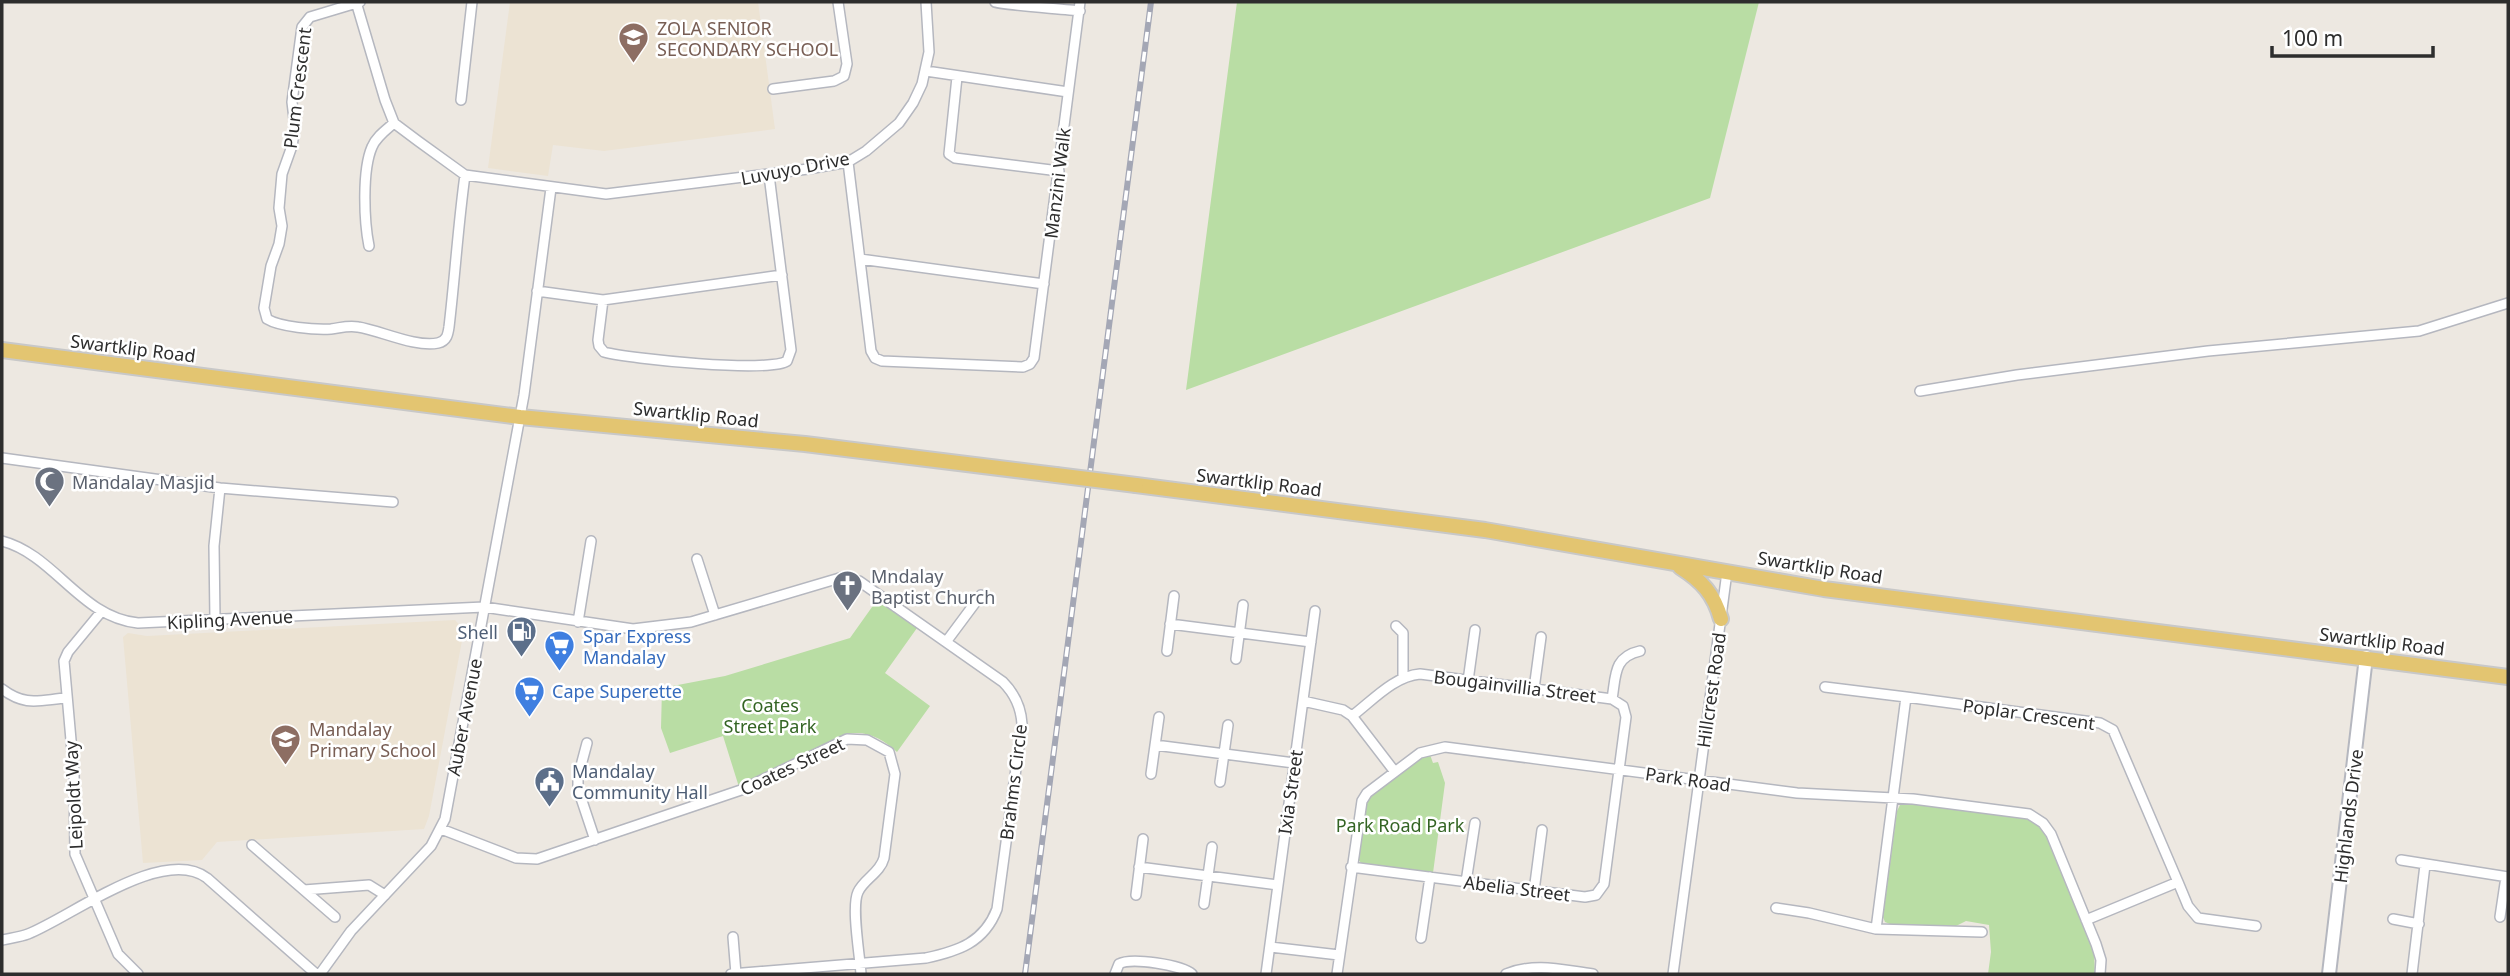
<svg xmlns="http://www.w3.org/2000/svg" width="2510" height="976" viewBox="0 0 2510 976" font-family="'Noto Sans',sans-serif">
<rect width="100%" height="100%" fill="#ede8e1"/>
<path fill="#ece3d3" d="M510,2H758L775,129L604,151L553,145L548,176L488,168Z
M455,620L464,630L429,816L424,829L217,842L202,860L143,863L123,637L128,633L147,636Z"/>
<path fill="#b9dda4" d="M1237,2H1759L1710,198L1186,390Z
M877,600L917,628L885,673L930,706L897,752C883,739 867,730 847,734L739,787L723,736L670,753L661,728L662,688L725,676L850,638Z
M1429,752L1433,763L1438,762L1445,783L1433,873L1362,864L1357,858L1364,805L1370,796Z
M1906,803L2023,818L2035,822L2045,834L2094,952L2095,974H1988L1991,952L1989,925L1966,921L1954,927L1892,925L1885,922L1883,917L1897,811L1900,805Z"/>
<g fill="none" stroke-linecap="round" stroke-linejoin="round">
<defs>
<path id="street" d="M356,2L385,100L394,123L418,141L465,175L606,194L808,169L848,162L866,151L899,123L913,103L922,84L929,52L926,2
M360,2L310,17L302,27L292,102L295,127L292,146L282,174L279,208L282,226L279,244L271,266L264,308L267,319C280,327 315,330 331,329C340,328 348,325 358,327C379,330 416,348 438,343C447,341 448,334 449,327C455,276 458,226 465,175
M995,2C1000,5 1066,9 1080,11
M926,71L1068,92
M957,77L949,154L955,158L1059,171
M773,89L834,81L844,76L847,64L838,2
M461,100L472,2
M848,162L871,351L875,358L882,361L1023,367L1030,364L1034,358L1080,2
M369,246C364,221 362,170 372,147C376,137 386,130 394,123
M860,259L1044,284
M537,291L603,300L782,275
M603,300L598,340L599,346L604,352C629,359 770,373 787,361L791,350L769,175
M1920,391L2017,375L2208,351L2419,331L2508,303
M2,458L220,488L393,502
M2,541C55,555 80,617 138,623L484,607L633,629L691,622L843,577L859,581L1003,682C1015,694 1021,707 1022,724L997,909C984,943 958,951 926,958L731,974
M697,559L715,615
M101,612L68,652L64,661L74,774L75,854L118,954L138,974
M215,620L214,546L220,488
M578,622L591,541
M1170,624L1311,642
M1396,626L1403,633V678
M946,642L981,595
M1167,651L1174,596
M1236,659L1243,605
M1468,681L1475,630
M1825,687L1906,697
M2,689C26,707 39,700 67,698
M1534,689L1541,637
M1612,699C1616,676 1613,657 1640,651
M1303,701L1343,710L1352,716L1395,772
M587,743L578,777V789L595,840
M1155,745L1294,763
M1151,774L1159,717
M1220,782L1228,725
M441,829L516,858L537,859L741,790L847,739L867,740L889,752L895,774L884,858C880,873 864,879 858,892C851,907 860,956 861,974
M252,845L335,917
M2401,860L2508,877
M1139,867L1278,885
M1351,867L1585,897L1596,895L1604,884L1626,717L1623,706L1612,699L1420,674C1394,676 1372,701 1352,716
M1466,882L1475,823
M2178,882L2188,906L2198,918L2256,926
M304,890L369,885L385,895
M1534,891L1542,830
M1136,895L1143,839
M1204,904L1212,847
M1776,908L1809,913L1876,929L1982,932
M2500,917L2506,877
M2393,919L2419,924
M1876,929L1906,697L2100,723L2113,730L2178,882L2086,920
M733,937L736,974
M1421,938L1430,877
M2,940C11,938 20,937 28,934C71,917 163,845 207,878L316,974
M1270,947L1339,955
M320,974L351,931L431,846L445,819L524,395L551,188
M1115,974L1119,964C1131,957 1182,965 1192,974
M1266,974L1315,611
M1337,974L1362,801L1367,793L1420,753L1445,747L1797,793L1913,799L2029,814L2043,823L2051,834L2096,944L2101,960L2100,974
M1506,974C1536,962 1562,970 1593,974
M1673,974L1727,572
M2412,974L2425,865"/>
<path id="secondary" d="M2329,974L2366,657"/>
<path id="primary" d="M2,350L520,417L805,444L1056,475
M1136,485L1485,530L1824,589L2508,677
M1680,567C1702,581 1714,594 1721,619"/>
</defs>
<use href="#street" stroke="#b5b7bf" stroke-width="12"/>
<use href="#secondary" stroke="#b5b7bf" stroke-width="16"/>
<use href="#primary" stroke="#c8c8c8" stroke-width="18"/>
<use href="#street" stroke="#fff" stroke-width="9"/>
<use href="#secondary" stroke="#fff" stroke-width="12"/>
<use href="#primary" stroke="#e3c571" stroke-width="14"/>
<defs>
<path id="rail" d="M1025,974L1151,2"/>
</defs>
<use href="#rail" stroke="#a4a7b5" stroke-width="6"/>
<use href="#rail" stroke="#fff" stroke-width="3.5" stroke-dasharray="10" stroke-linecap="butt"/>
<defs>
<path id="primary-bridge" d="M1056,475L1136,485"/>
</defs>
<use href="#primary-bridge" stroke="#c8c8c8" stroke-width="18" stroke-linecap="butt"/>
<use href="#primary-bridge" stroke="#e3c571" stroke-width="14"/>
</g>
<defs>
<symbol id="school-pin" viewBox="-11 -11 22 30"><path d="M0 17L-7.5 6A9.5 9.5 0 1 1 7.5 6Z" fill="#8d6e63" stroke="#fff"/><path d="M0-5L7-2L0 1L-7-2ZM-4 1L0 2.5L4 1V4Q0 6-4 4Z" fill="#fff"/></symbol>
<symbol id="mosque-pin" viewBox="-11 -11 22 30"><path d="M0 17L-7.5 6A9.5 9.5 0 1 1 7.5 6Z" fill="#6b7280" stroke="#fff"/><path d="M3.5-4.9A6 6 0 1 0 3.5 4.9A5 5 0 1 1 3.5-4.9Z" fill="#fff"/></symbol>
<symbol id="church-pin" viewBox="-11 -11 22 30"><path d="M0 17L-7.5 6A9.5 9.5 0 1 1 7.5 6Z" fill="#6b7280" stroke="#fff"/><path d="M-1.2-6h2.4v3.5h3.3v2.4h-3.3V6h-2.4V-.1h-3.3v-2.4h3.3Z" fill="#fff"/></symbol>
<symbol id="fuel-pin" viewBox="-11 -11 22 30"><path d="M0 17L-7.5 6A9.5 9.5 0 1 1 7.5 6Z" fill="#5c6f8a" stroke="#fff"/><path d="M-5.5-6h7V0h2V4h1.3V-2.5L3-4.5l.8-.8L6-3V5H2.5V1h-1V6h-7ZM-4.2-4.7v3.2H.2V-4.7Z" fill="#fff"/></symbol>
<symbol id="supermarket-pin" viewBox="-11 -11 22 30"><path d="M0 17L-7.5 6A9.5 9.5 0 1 1 7.5 6Z" fill="#3f7fe0" stroke="#fff"/><path d="M-6-5.5h2.5l.6 2H6L4.5 2H-2.5L-4.4-4H-6ZM-1.5 3.2a1.3 1.3 0 1 0 .1 0ZM3 3.2a1.3 1.3 0 1 0 .1 0Z" fill="#fff"/></symbol>
<symbol id="civic-pin" viewBox="-11 -11 22 30"><path d="M0 17L-7.5 6A9.5 9.5 0 1 1 7.5 6Z" fill="#5c6f8a" stroke="#fff"/><path d="M-.6-6.5H3V-4.5H.6V-3L4-1V1h2V6H-6V1h2V-1L-.6-3ZM-1.2 2.5V6h2.4V2.5Z" fill="#fff"/></symbol>
</defs>
<g fill-rule="evenodd">
<use href="#school-pin" x="616" y="20" width="35" height="47"/>
<use href="#mosque-pin" x="32" y="464" width="35" height="47"/>
<use href="#church-pin" x="830" y="568" width="35" height="47"/>
<use href="#fuel-pin" x="504" y="614" width="35" height="47"/>
<use href="#supermarket-pin" x="542" y="628" width="35" height="47"/>
<use href="#supermarket-pin" x="512" y="674" width="35" height="47"/>
<use href="#school-pin" x="268" y="722" width="35" height="47"/>
<use href="#civic-pin" x="532" y="764" width="35" height="47"/>
</g>
<g text-anchor="middle" dominant-baseline="central" stroke-width="5" stroke-linejoin="round" paint-order="stroke">
<g font-size="18" fill="#785e54" stroke="#fff" text-anchor="start">
<text x="657" y="28">ZOLA SENIOR<tspan x="657" dy="21">SECONDARY SCHOOL</tspan></text>
<text x="309" y="729">Mandalay<tspan x="309" dy="21">Primary School</tspan></text>
</g>
<g font-size="18" fill="#2d2d2d" stroke="#fff">
<text transform="translate(297 88) rotate(-83)">Plum Crescent</text>
<text transform="translate(795 168) rotate(-11)">Luvuyo Drive</text>
<text transform="translate(1057 183) rotate(-83)">Manzini Walk</text>
<text transform="translate(133 348) rotate(7)">Swartklip Road</text>
<text transform="translate(696 414) rotate(6)">Swartklip Road</text>
<text transform="translate(1259 482) rotate(7)">Swartklip Road</text>
<text transform="translate(1820 567) rotate(9)">Swartklip Road</text>
<text transform="translate(230 619) rotate(-3)">Kipling Avenue</text>
<text transform="translate(2382 641) rotate(7)">Swartklip Road</text>
<text transform="translate(1515 686) rotate(7)">Bougainvillia Street</text>
<text transform="translate(1711 690) rotate(-82)">Hillcrest Road</text>
<text transform="translate(2029 714) rotate(8)">Poplar Crescent</text>
<text transform="translate(464 717) rotate(-79)">Auber Avenue</text>
<text transform="translate(792 766) rotate(-25)">Coates Street</text>
<text transform="translate(1688 779) rotate(8)">Park Road</text>
<text transform="translate(1013 782) rotate(-83)">Brahms Circle</text>
<text transform="translate(1290 792) rotate(-82)">Ixia Street</text>
<text transform="translate(73 795) rotate(-93)">Leipoldt Way</text>
<text transform="translate(2348 816) rotate(-83)">Highlands Drive</text>
<text transform="translate(1517 888) rotate(7)">Abelia Street</text>
</g>
<g font-size="18" fill="#5b616d" stroke="#fff" text-anchor="start">
<text x="72" y="482">Mandalay Masjid</text>
<text x="871" y="576">Mndalay<tspan x="871" dy="21">Baptist Church</tspan></text>
</g>
<g font-size="18" fill="#4e5e75" stroke="#fff" text-anchor="end">
<text x="498" y="632">Shell</text>
<text x="572" y="771" text-anchor="start">Mandalay<tspan x="572" dy="21">Community Hall</tspan></text>
</g>
<g font-size="18" fill="#366cbe" stroke="#fff" text-anchor="start">
<text x="583" y="636">Spar Express<tspan x="583" dy="21">Mandalay</tspan></text>
<text x="552" y="691">Cape Superette</text>
</g>
<g font-size="18" fill="#336423" stroke="#fff">
<text x="770" y="705">Coates<tspan x="770" dy="21">Street Park</tspan></text>
<text x="1400" y="825">Park Road Park</text>
</g>
</g>
<rect width="2510" height="976" fill="none" stroke="#2d2d2d" stroke-width="7"/>
<path d="M2272 46v10h161v-10" fill="none" stroke="#2d2d2d" stroke-width="3.5"/>
<text x="2282" y="46" font-size="21" fill="#2d2d2d" stroke="#ffffff" stroke-width="5" paint-order="stroke">100 m</text>
</svg>
